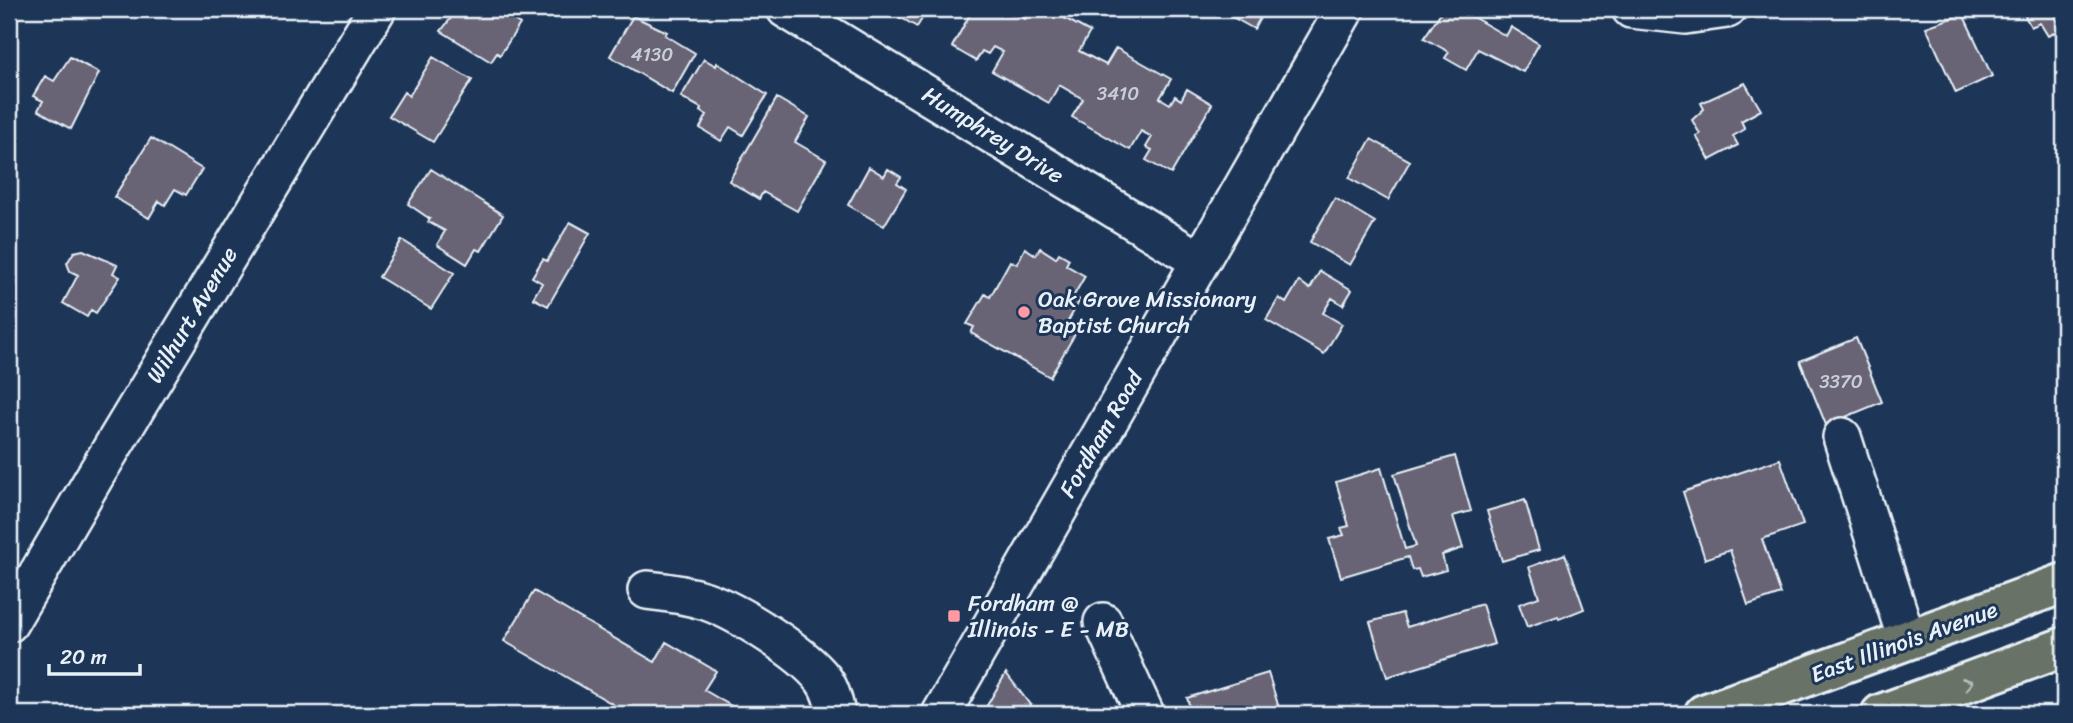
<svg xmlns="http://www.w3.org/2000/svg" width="2073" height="723" viewBox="0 0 2073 723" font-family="Sriracha,sans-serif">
<rect width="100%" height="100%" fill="#1d3557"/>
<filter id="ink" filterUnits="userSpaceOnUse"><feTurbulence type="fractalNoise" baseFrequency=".0143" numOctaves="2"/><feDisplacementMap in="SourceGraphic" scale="14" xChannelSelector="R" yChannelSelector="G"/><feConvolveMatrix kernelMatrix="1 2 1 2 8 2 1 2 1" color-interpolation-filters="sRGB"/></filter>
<g filter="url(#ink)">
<path fill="#686474" stroke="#e8f1f8" stroke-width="2" d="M458,9H496L520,24L500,55L497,53L491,62L441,31Z
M886,9H928L917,27Z
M973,9H1015L1013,12L1025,19L1031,9H1048L1090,32L1079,51L1106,65L1116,48L1171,79L1160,98L1170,104L1175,96L1181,100L1187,89L1212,104L1171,174L1146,160L1152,150L1146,147L1152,137L1141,131L1130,150L1072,117L1083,99L1059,85L1049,103L992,71L1003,52L993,47L988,54L982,51L976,61L952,47Z
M1218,9H1265L1254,29Z
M1443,9H1459L1506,36L1511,27L1539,44L1523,72L1478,49L1466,70L1445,58L1449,52L1424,38Z
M2021,9H2062L2064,12L2055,17L2062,29L2048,36L2040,23L2031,27Z
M1963,14L1992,76L1956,93L1926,27Z
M633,16L667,32L665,35L695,53L672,93L610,56Z
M70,57L99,73L71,129L38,110L43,101L33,96L45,76L54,81Z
M433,57L472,80L433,142L389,116L404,92L409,96Z
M704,59L716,66L717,63L767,95L743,135L730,127L721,141L700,128L707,115L700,111L701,108L681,97Z
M1745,83L1761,110L1741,121L1745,129L1733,136L1738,145L1710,160L1696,136L1700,134L1692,120L1704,109L1701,103Z
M777,98L809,117L795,142L826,160L797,211L763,192L759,199L729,181Z
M151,138L202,169L186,195L175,189L165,205L159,201L149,218L114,197Z
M1371,139L1410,161L1388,200L1349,178Z
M869,167L884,176L888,169L901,177L897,183L906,189L884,226L848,205Z
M431,169L503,215L481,251L476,249L467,264L437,245L445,231L428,222L430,219L408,204Z
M1335,198L1375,222L1350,265L1310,242Z
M570,222L590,233L548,306L533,298L542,283L532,277L543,259L547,261Z
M402,240L454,273L431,309L379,277Z
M1025,248L1036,255L1040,248L1056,258L1059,253L1069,259L1066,265L1085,276L1073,297L1080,300L1067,323L1078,329L1050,377L971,333L974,327L967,324L985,294L990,297L1010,261L1017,264Z
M83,250L117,265L113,273L120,277L96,313L91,310L87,317L63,303L78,275L70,271L67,263L74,252Z
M1320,271L1352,290L1343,305L1332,298L1323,313L1342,324L1324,354L1266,320L1279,298L1286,303L1299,281L1310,289Z
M1856,338L1882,402L1826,425L1800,361Z
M1455,456L1471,511L1453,516L1463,548L1442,555L1446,570L1421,577L1418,569L1412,570L1408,557L1341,577L1329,539L1344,535L1341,528L1349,526L1336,482L1381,468L1405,549L1416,546L1394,474Z
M1780,459L1803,525L1762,539L1781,594L1748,605L1730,550L1705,559L1683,492Z
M1525,500L1539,550L1502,561L1487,511Z
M1565,554L1584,609L1559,619L1558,616L1527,627L1519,604L1539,597L1529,567Z
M534,591L655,662L666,642L716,671L704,690L745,714H630L504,641Z
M1482,604L1494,644L1387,677L1370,622L1402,613L1407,627Z
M1006,673L1037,714H982Z
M1268,673L1281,714H1192L1187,698Z"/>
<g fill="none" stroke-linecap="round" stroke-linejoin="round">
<defs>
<path id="minor" d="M786,9L1200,261
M1631,9L1685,15L1727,9
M1842,437L1907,640
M647,590C667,592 687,595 706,601C738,612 802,652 823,679C830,688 834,703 836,714
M1103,622L1145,714
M9,623L95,476L377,9
M941,714L1345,9"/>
<path id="major" d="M1704,714L2064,583
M1881,714L2064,647"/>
</defs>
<use href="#minor" stroke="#e8f1f8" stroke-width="42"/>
<use href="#major" stroke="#e8f1f8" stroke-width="44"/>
<use href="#minor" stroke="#1d3557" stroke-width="37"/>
<use href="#major" stroke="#697266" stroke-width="38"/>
</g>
<defs><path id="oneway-chevron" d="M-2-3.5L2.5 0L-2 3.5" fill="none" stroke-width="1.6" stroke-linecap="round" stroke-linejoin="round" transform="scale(1.75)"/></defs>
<use stroke="#b5bebe" href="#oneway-chevron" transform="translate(1968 683) rotate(-20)"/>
</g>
<g fill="#ff9aa2" stroke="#1d3557" stroke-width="2.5">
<circle cx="1024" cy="312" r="7"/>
<rect x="947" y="609" width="14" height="14" rx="3.5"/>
</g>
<g text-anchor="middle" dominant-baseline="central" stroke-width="6" stroke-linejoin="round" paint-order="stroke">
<g font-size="19" fill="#c8ced7">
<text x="652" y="54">4130</text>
<text x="1118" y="93">3410</text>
<text x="1841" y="381">3370</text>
</g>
<g font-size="23" fill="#e8f1f8" stroke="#1d3557">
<text transform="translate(993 135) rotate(32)">Humphrey Drive</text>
<text transform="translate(192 315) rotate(-59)">Wilhurt Avenue</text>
<text transform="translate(1101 434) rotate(-60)">Fordham Road</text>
<text transform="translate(1904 642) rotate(-20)">East Illinois Avenue</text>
</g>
<g font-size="23" fill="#e8f1f8" stroke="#1d3557" text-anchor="start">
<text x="1038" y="299">Oak Grove Missionary<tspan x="1038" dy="26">Baptist Church</tspan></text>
<text x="968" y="603">Fordham @<tspan x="968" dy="26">Illinois - E - MB</tspan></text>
</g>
</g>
<rect width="2073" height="723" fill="none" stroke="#1d3557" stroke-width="35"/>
<rect x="18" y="18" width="2038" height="688" fill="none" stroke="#e8f1f8" stroke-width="2.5" filter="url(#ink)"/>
<path d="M49 664v10h91v-10" fill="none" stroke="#e8f1f8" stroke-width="3.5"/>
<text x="60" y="664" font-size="21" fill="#e8f1f8" stroke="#1d3557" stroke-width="5" paint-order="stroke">20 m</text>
</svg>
